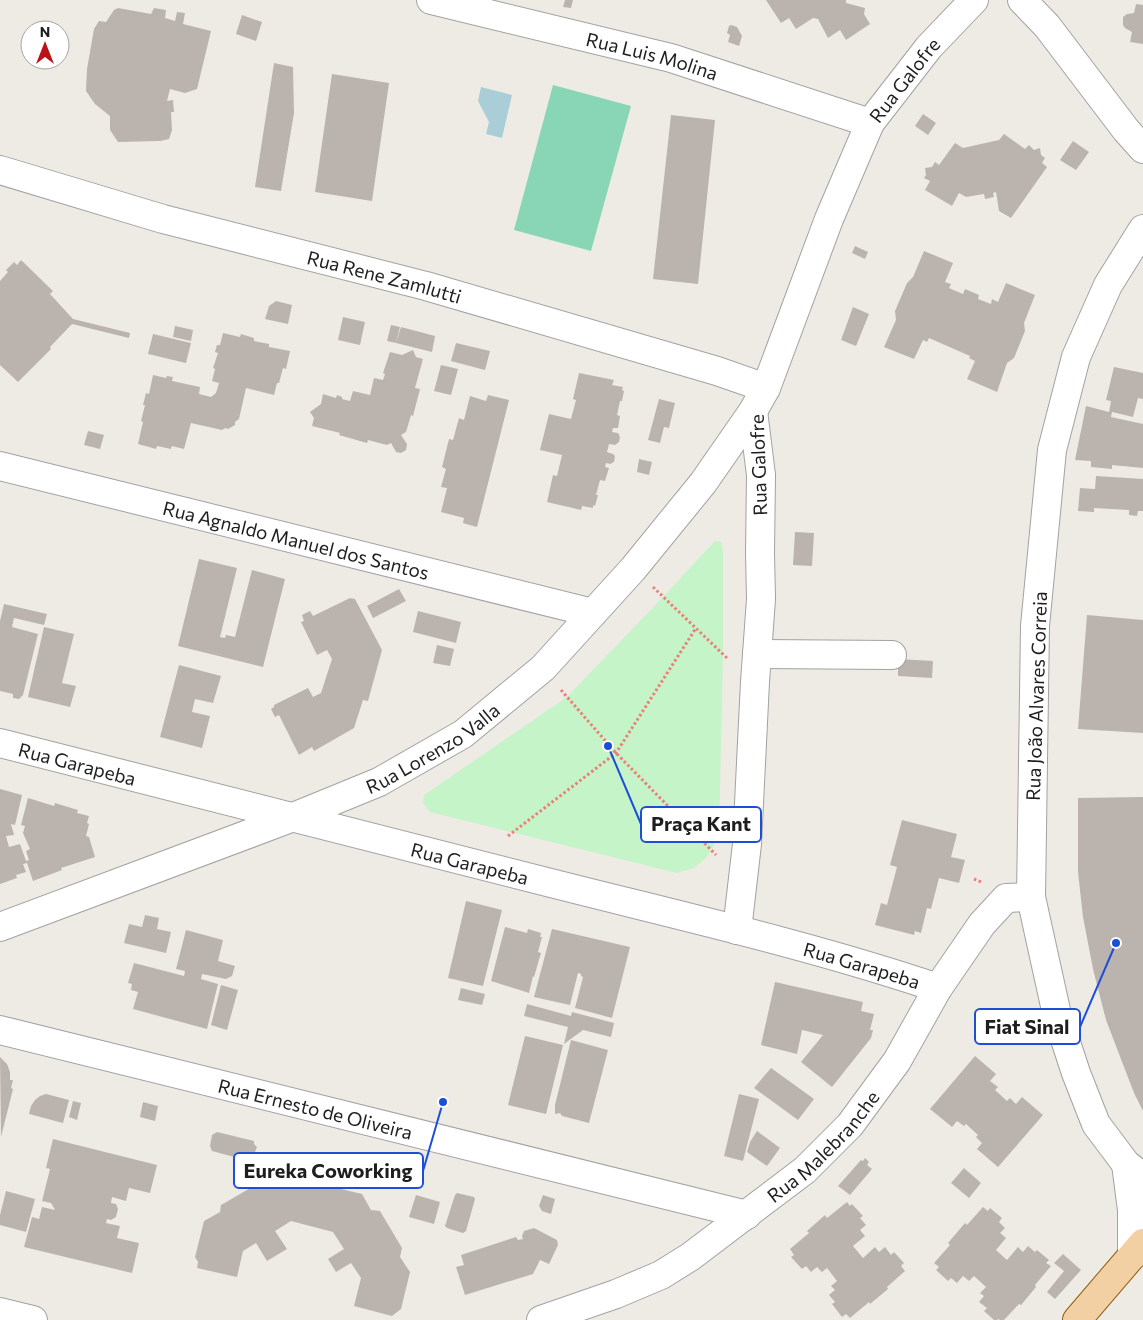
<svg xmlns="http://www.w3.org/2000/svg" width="1143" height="1320" viewBox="0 0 1143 1320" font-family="Commissioner,sans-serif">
<rect width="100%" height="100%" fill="#eeebe5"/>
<path fill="#c5f4c8" d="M715,541L721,542L723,550V653L719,836L706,858L694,868L677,873L430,812L423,803L424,795L567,697L663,597Z"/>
<path fill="#89d6b6" d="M553,85L631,106L591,251L514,230Z"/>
<path fill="#a9ced8" d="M481,87L512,95L502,138L486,134L489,122L478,101Z"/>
<path fill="#bbb4ae" d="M565,0H573L571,8L563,7Z
M766,0H846V3L865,8L864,14L870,24L846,40L840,30L828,38L818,19L813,18L796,29L789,18L781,23Z
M1136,4L1143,5V44L1130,42L1132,32L1125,28L1123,25V17L1127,14L1134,13Z
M118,8L151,14L154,8L166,10L165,18L175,21L177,12L185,13L183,24L211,31L197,89L185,93L170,89L167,101L173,100L174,112H171L172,130L169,139L160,141L118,142L110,130V116L95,104L86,91L87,69L94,29L99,21L106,22L114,10Z
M242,15L262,22L256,41L236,34Z
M731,25L737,27L742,36L739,46L728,42L730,35L727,33L729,26Z
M274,63L293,67L294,113L281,191L255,187Z
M332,74L389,83L372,201L315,192Z
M923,114L936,123L928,135L915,126Z
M671,115L715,120L698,284L653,279Z
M1004,134L1025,149L1029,145L1034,150L1040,148L1041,155L1045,158L1042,163L1047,167L1011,218L999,211L996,192L993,193L994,197L985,199L984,194L966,197L959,193L952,206L925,190L930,181L924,178L926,175L925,168L932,167L935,162L939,165L955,143L963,148L999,140Z
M1073,141L1089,152L1076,170L1060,160Z
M855,246L868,252L865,259L852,253Z
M924,251L953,263L945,282L951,284L949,288L963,294L965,289L979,295L978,299L991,304L992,299L998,302L1006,283L1035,295L1024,323L1025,331L1014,358L1007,363L997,392L967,379L975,361L969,358L970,356L929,338L927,342L923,340L914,359L884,347L896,320L895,311L907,283L913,277Z
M21,260L53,291L50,294L73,319L130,333L129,338L72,324L50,347L51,349L18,382L0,365V281L8,272L6,270L14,262L17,265Z
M276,301L292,305L288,324L265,319L269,306Z
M853,307L869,314L856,346L841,340Z
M343,317L365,322L360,345L338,340Z
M391,325L400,327L396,343L387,341Z
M175,326L193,330L191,341L173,337Z
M401,327L435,336L432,352L396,343Z
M223,333L240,337L241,334L254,338V341L269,344V347L290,351L286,369L283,368L279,383H277L274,395L246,388L239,419L235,422V425L228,429L225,428L222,430L191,423L184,449L172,446L171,449L157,446L156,449L138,444L143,422L141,421L145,405H143L146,393L149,394L153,375L166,378L167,376L173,377L172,381L200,387L199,394L211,397L216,393L219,383L212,381L215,369L213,368L218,353L215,352L217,345H220Z
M153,334L191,343L186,363L148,354Z
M456,343L490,351L485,370L451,361Z
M413,350L416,357L423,359L415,388L420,389L413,416L411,415L406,432L401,435L407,444L406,450L401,453L396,452L391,443L387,445L368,440L367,443L339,435L340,433L312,426L314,418L310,412L321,404L323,394L336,398L337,395L342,397V399L350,401L353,391L370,395L374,378L383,380L385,374L383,373L390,352L402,355Z
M441,365L458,369L451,395L434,391Z
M1114,367L1143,373V399L1138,398L1133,417L1112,412L1111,417L1143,424V468L1112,465V469L1091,467V461L1075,460L1086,406L1109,412L1111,401L1106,400Z
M579,373L614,380L612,385L623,387L622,390L624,391L622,401H620L617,415L620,416L618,428H613L612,432L618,433L620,437L619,442L615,445L609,444L607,452L613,454L615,456L614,462L610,464L606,463L605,467L609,468L605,481L600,480L596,495H598L595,506L593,505V508L582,506L581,510L547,502L553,475L557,476L562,455L540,450L549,414L571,419L576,400L573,399Z
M488,395L509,400L477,527L463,523L464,518L441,512L447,488L441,487L446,469L442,467L449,439L453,440L459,418L464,420L470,396L486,401Z
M659,399L675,403L669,428L664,427L660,443L648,440Z
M88,431L104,435L100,449L84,445Z
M639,459L652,462L649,475L637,472Z
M1096,476L1143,479V511H1138L1137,516L1129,515V510L1094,508V512L1078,511L1080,488L1095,489Z
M795,532L814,533L812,566L793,565Z
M199,559L237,568L220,637L225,638L226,635L235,637L252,570L285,579L263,667L178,646Z
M399,589L406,601L373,618L367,606Z
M350,598L355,599L382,650L368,701L363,700L354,728L314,751L312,747L299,755L279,715L275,717L271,709L274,707V705L308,688L313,697L321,693L332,659L327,650L317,655L301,622L304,621L302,615L310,611L313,616Z
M4,604L47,614L44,625L14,618L12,627L38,634L23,695L19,699L13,698V694L0,691V621Z
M418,611L461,622L456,643L413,632Z
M1087,615L1143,620V733L1078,729Z
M44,627L74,634L62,683L76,686L70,707L28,697Z
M437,645L454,649L450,666L433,663Z
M898,659L933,661L932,678L898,676Z
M179,665L221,676L213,703L195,699L192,712L210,716L202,748L160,737Z
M0,789L22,795L15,825L11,824L14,835L6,836L9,847L20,844L26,861L29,860L26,851L30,849L23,833L25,826L21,825L28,798L54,806L55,803L78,810L77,813L89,816L87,823L89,824L86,836L89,837L95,857L61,868L62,870L33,881L27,863L23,864L26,872L16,875L17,878L0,884Z
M1143,797V1111L1134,1093L1106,1020L1093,969L1083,917L1078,872V798Z
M902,820L957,834L951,857L965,860L959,883L939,878L931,909L927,908L921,933L915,931L914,935L875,925L881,903L887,905L897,867L890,865Z
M466,901L502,910L483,986L448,978Z
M145,915L159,918L157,929L171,932L166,953L124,943L129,924L142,927Z
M505,927L527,933L528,929L541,933L540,937H542L538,952L541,953L534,977L533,976L529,993L491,981Z
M552,929L630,947L612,1018L575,1008L583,977L581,976V974L578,973L570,1005L534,997Z
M186,930L223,940L218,961L235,966L232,976L226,979L202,974L201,979L218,984L207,1029L133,1009L138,992L131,990L132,984L128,983L134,963L184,976L185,971L176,969Z
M775,982L863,1002L861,1011L874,1014L870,1030H873L871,1038L832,1087L801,1062L823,1035L802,1030L797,1054L761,1045Z
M221,985L238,990L227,1030L211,1025Z
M461,988L485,994L482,1005L458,1000Z
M527,1004L571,1016L572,1012L614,1023L611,1037L583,1030L564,1044L568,1027L524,1016Z
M525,1036L563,1045L546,1114L508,1105Z
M571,1040L608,1050L589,1123L562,1116L560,1113L555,1114V1105Z
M975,1056L996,1074L990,1081L998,1087L995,1090L1007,1101L1010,1098L1016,1104L1022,1097L1043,1115L998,1167L977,1149L982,1143L976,1137L978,1135L966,1124L964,1126L957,1121L952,1127L930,1109Z
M0,1057L7,1064L10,1072V1080H13L11,1088L13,1089L1,1137Z
M771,1068L814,1099L798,1120L754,1088Z
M46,1094L69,1100L63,1123L29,1114L31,1106L35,1100L40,1096Z
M739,1094L759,1099L743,1161L724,1156Z
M73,1101L81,1103L77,1120L69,1117Z
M143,1102L158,1106L155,1121L140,1117Z
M757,1131L780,1148L767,1166L747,1152L750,1142Z
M217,1132L254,1141V1144L257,1147L253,1157L249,1161L212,1151L210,1146L212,1135Z
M53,1139L157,1165L150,1193L129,1188L126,1201L112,1197L111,1203L116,1204L118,1209L116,1217L111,1220L107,1219L106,1223L120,1226L117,1238L139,1243L132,1273L24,1247L32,1217L39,1219L42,1207L55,1210L51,1203L42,1201L50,1169L46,1168Z
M302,1152L316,1156L313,1163L300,1161Z
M865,1158L869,1162L867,1165L872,1169L850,1195L838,1186L861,1160L863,1161Z
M964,1168L981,1183L969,1198L951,1183Z
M282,1175L362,1194L371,1210L380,1211L402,1248L400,1257L410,1272L401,1309L392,1316L354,1306L361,1278L351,1263L336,1272L328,1259L344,1249L333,1232L291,1221L275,1231L287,1249L267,1261L256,1243L243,1251L237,1277L197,1268L198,1262L195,1257L204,1221L220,1212L221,1205L259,1183L266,1184Z
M6,1191L35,1199L26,1232L0,1225V1215Z
M457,1193L474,1197L475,1199L466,1231L463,1233L447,1228L445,1226L455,1195Z
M416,1195L440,1202L434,1224L409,1217Z
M543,1195L555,1199L551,1214L542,1211L539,1206Z
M847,1202L850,1206L852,1204L863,1216L860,1218L866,1225L860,1230L865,1236L853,1246L863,1258L875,1247L879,1252L885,1247L891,1255L894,1252L904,1263L901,1266L905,1271L887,1287L888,1289L870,1304L869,1302L850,1318L846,1314L842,1317L832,1304L835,1302L829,1295L835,1290L831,1286L837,1281L827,1268L822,1272L817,1267L811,1272L806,1266L802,1269L791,1257L794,1255L790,1249L809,1233L807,1231L825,1215L827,1218Z
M983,1207L988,1211L990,1208L1002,1218L999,1222L1005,1228L1000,1233L1006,1238L996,1250L1007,1260L1018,1247L1023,1252L1028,1246L1035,1252L1037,1250L1049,1260L1046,1263L1051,1266L1035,1285L1036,1287L1021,1305L1019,1304L1004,1320H1000L998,1319L997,1320H994L984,1311L987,1308L979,1302L984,1296L980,1293L986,1287L974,1276L969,1281L963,1276L957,1283L951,1278L948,1281L936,1270L939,1267L934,1263L950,1245L948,1243L965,1223L967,1225Z
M534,1228L557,1240L558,1245L549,1264L540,1260L533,1274L465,1295L456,1267L464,1265L461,1255L516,1237L518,1240L523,1239L522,1236L524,1231Z
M1063,1254L1081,1270L1055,1299L1047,1292L1064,1271L1054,1263Z"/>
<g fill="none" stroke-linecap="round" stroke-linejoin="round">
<defs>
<g id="minor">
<path id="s1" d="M431,0L671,58L870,123"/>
<path d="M1022,0L1047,26L1126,130L1143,149"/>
<path id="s2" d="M0,170L163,219L426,286L717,371L766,388"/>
<path d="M1143,229L1108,285L1076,357L1052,450L1035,626L1031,897L1057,1015L1076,1073L1096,1124L1126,1164L1143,1177"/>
<path id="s3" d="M0,466L593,613"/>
<path d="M757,654L892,655"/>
<path id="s4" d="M0,743C179,790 359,835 539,880C672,914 807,944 938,988"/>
<path id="s5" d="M0,927L291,818L379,782L463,734L543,668L633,569L703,483L753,411L766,388L829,219L870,123L929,47L974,0"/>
<path d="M737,930L747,844L755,682L761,599L760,553L761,475L753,411"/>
<path id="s6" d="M0,1030L747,1215"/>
<path d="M1126,1164L1132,1210V1256"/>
<path d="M0,1312L33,1320"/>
<path id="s7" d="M541,1320L616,1294L661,1275L690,1257L805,1170L850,1125L897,1061L938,988L982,924L1006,898L1031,897"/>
</g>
<path id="major" d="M1077,1320L1143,1243"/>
</defs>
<use href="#minor" stroke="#a2a2a2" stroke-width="30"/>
<use href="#major" stroke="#8a5d0d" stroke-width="30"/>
<path stroke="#ed7f76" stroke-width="3" stroke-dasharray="2.5 2.5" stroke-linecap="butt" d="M653,587L728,659
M561,690L616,753L716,855
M508,836L616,753L696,628
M974,879L981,882"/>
<use href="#minor" stroke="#fff" stroke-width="28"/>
<use href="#major" stroke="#f3cfa4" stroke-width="28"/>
</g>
<g text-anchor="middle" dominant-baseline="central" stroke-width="5" stroke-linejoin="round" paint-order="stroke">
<g font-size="19" fill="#1e1e1e" stroke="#fff">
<text stroke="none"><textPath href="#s1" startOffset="228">Rua Luis Molina</textPath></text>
<text stroke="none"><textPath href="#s5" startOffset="1305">Rua Galofre</textPath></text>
<text stroke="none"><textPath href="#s2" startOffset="399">Rua Rene Zamlutti</textPath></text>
<text transform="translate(758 465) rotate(-92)">Rua Galofre</text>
<text stroke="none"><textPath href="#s3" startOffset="305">Rua Agnaldo Manuel dos Santos</textPath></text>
<text transform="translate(1036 696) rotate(-88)">Rua João Alvares Correia</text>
<text stroke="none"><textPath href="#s5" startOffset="469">Rua Lorenzo Valla</textPath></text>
<text stroke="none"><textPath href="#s4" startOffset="80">Rua Garapeba</textPath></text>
<text stroke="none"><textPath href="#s4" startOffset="485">Rua Garapeba</textPath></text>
<text stroke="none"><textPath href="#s4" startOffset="890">Rua Garapeba</textPath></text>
<text stroke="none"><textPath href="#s6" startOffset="325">Rua Ernesto de Oliveira</textPath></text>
<text stroke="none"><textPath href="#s7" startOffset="336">Rua Malebranche</textPath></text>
</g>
</g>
<path fill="none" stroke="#1d4ed8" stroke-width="2" d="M608 746L641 824M1116 943L1080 1027M443 1102L423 1171"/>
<g fill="#1d4ed8" stroke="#fff" stroke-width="2">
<circle cx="608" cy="746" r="5"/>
<circle cx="1116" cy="943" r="5"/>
<circle cx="443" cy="1102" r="5"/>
</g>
<g fill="#fff" stroke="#1d4ed8" stroke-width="2">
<rect x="641" y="807" width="120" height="35" rx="5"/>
<rect x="975" y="1009" width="105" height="35" rx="5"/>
<rect x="234" y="1153" width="189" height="35" rx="5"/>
</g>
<g font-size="20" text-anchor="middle" font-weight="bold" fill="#1e1e1e">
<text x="701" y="831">Praça Kant</text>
<text x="1027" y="1034">Fiat Sinal</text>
<text x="328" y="1178">Eureka Coworking</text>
</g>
<g transform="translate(45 45)"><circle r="24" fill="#ffffff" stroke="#a5a5a5"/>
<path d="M0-4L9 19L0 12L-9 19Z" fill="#ba1216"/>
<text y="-8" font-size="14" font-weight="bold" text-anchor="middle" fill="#1e1e1e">N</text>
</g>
</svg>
